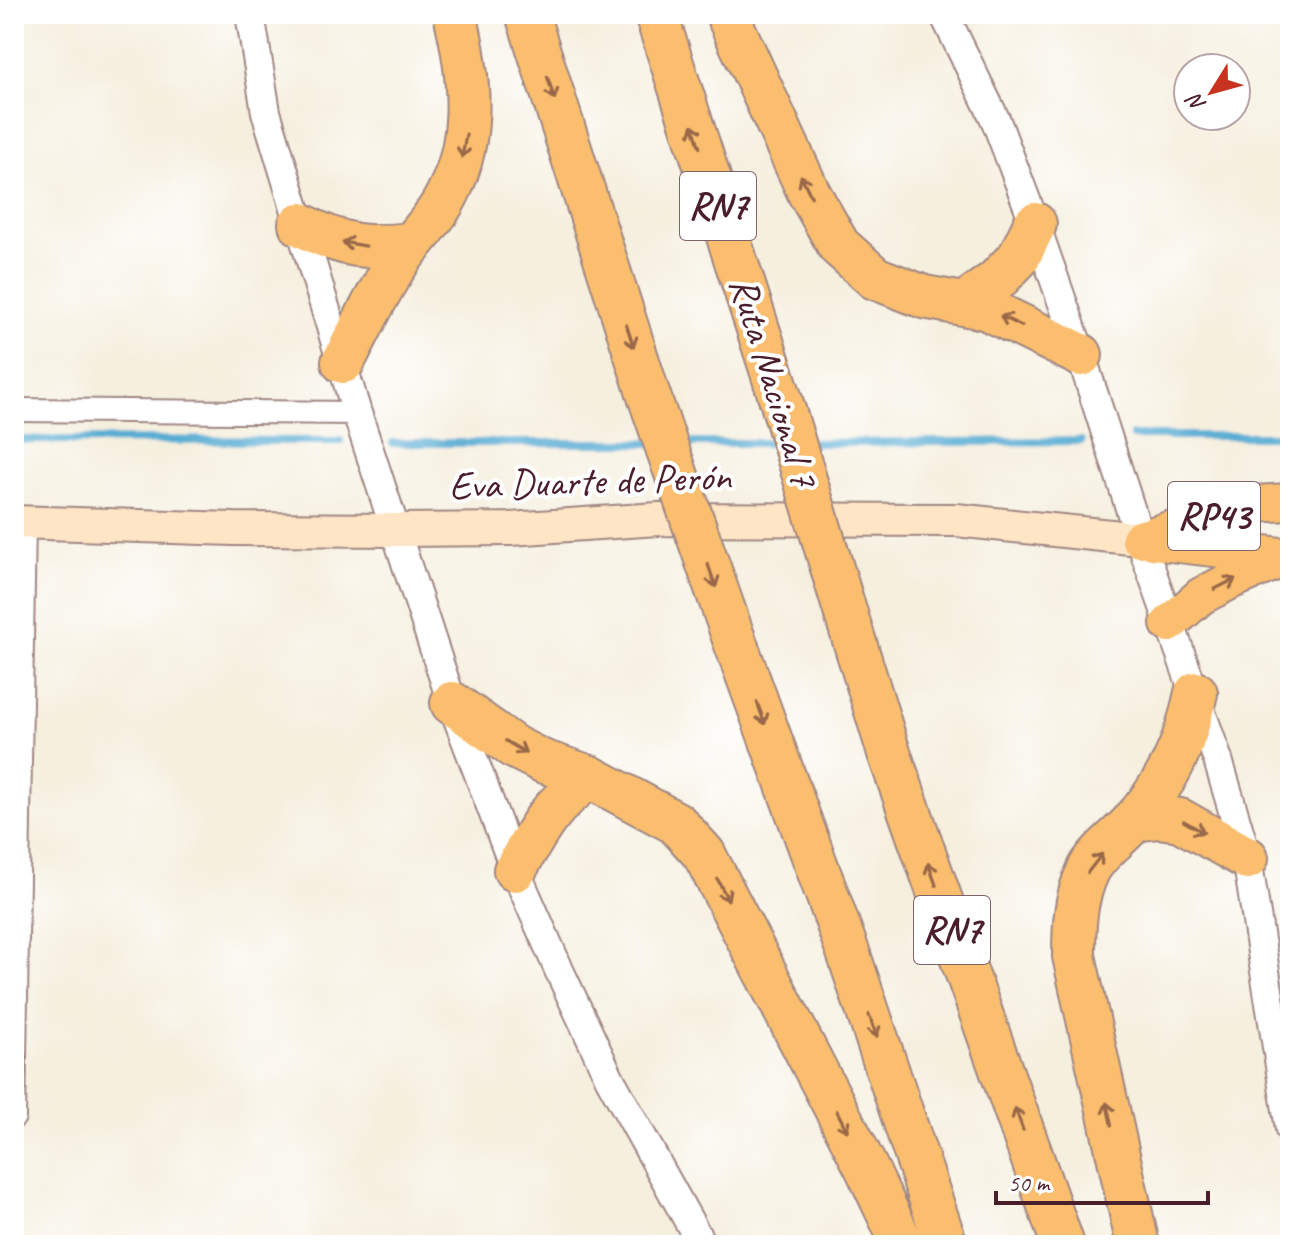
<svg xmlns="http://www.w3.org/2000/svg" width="1304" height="1259" viewBox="0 0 1304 1259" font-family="Caveat,sans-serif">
<rect width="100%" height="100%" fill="#fff"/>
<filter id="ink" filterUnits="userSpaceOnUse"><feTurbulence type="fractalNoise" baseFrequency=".0125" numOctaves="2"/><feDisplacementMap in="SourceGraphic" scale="16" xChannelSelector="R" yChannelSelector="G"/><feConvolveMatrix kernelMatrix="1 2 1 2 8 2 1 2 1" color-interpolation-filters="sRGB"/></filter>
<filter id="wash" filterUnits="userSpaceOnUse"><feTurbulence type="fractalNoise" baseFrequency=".006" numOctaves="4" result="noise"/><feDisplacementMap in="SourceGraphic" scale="32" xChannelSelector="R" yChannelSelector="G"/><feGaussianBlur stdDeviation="1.8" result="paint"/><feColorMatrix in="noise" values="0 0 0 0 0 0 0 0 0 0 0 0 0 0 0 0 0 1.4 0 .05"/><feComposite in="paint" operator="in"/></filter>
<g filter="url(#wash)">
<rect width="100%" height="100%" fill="#f5efde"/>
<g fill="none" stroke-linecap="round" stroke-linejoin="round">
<path stroke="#57acd3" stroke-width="8" d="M1133,436H1290
M14,440L340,441
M393,443H652
M677,443H780
M805,443L1081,441"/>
</g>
</g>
<g filter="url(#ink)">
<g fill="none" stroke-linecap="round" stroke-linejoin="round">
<defs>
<path id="minor" d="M14,410L357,413
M14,1117L24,522"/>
<path id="tertiary" d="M250,14L266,112L357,413L452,703L515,870L559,970L610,1079L702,1245
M944,14L996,121L1035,224L1081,355L1140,539L1218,760L1247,858L1290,1129"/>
<path id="secondary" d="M14,522L234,529L397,530L510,529L658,519L956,520L1140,539"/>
<path id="primary" d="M1140,539L1253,504L1290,502
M1153,541L1290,557
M1169,624L1201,596L1232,580L1285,558"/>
<path id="motorway" d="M527,14L649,396
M656,14L780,397
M727,14L809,193L839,246L875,278L924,297L985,308L1081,355
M300,224C342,247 365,249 412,244
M964,304L996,281L1019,257L1035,224
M343,362C360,330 376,295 396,265C410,244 428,227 441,206C477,147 471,79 455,14
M846,614L889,753L1063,1245
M734,639L848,952L946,1245
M452,703L514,747L542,761L590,777L676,823L704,854L867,1169L903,1245
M1134,820L1159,817L1180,820L1247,858
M515,870C538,829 550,805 590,777
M1138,1245L1074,956C1074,925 1075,899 1088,871C1096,854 1117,839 1130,825C1167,784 1185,747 1196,693"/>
</defs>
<use href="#minor" stroke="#a08784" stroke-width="26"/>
<use href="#tertiary" stroke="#a08784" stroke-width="32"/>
<use href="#secondary" stroke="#a08784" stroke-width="36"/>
<use href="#primary" stroke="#a08784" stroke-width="40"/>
<use href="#motorway" stroke="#a08784" stroke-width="46"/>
<use href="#minor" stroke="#fff" stroke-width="22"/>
<use href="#tertiary" stroke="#fff" stroke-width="28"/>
<use href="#secondary" stroke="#fde5c5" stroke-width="32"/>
<use href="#primary" stroke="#fabe6e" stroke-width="36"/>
<use href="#motorway" stroke="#fabe6e" stroke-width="42"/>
<defs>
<path id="motorway-bridge" d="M649,396L734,639
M780,397L846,614"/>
</defs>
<use href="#motorway-bridge" stroke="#a08784" stroke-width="46" stroke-linecap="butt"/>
<use href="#motorway-bridge" stroke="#fabe6e" stroke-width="42"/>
</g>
<defs><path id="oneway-shaft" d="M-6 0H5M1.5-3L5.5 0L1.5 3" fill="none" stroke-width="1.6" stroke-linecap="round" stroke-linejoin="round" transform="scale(2)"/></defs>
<g stroke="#996749">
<use href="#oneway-shaft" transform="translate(551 88) rotate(72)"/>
<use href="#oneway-shaft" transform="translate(696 136) rotate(-108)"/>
<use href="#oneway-shaft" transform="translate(464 146) rotate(100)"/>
<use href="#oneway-shaft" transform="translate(806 186) rotate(-116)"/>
<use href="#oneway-shaft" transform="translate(354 244) rotate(-170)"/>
<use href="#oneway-shaft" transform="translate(1011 321) rotate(-154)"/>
<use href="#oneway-shaft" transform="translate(630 336) rotate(72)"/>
<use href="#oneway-shaft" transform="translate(712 576) rotate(71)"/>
<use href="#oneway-shaft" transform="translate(1225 584) rotate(-27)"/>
<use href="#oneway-shaft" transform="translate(761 713) rotate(70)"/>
<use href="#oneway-shaft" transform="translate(516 747) rotate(31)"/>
<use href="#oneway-shaft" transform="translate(1194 827) rotate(30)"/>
<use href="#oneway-shaft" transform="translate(1095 863) rotate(-52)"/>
<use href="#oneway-shaft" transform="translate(932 874) rotate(-110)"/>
<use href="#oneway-shaft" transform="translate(723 890) rotate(63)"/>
<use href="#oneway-shaft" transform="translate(873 1026) rotate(71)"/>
<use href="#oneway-shaft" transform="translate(1109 1114) rotate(-102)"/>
<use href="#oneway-shaft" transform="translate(1019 1119) rotate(-110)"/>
<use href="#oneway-shaft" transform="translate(842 1121) rotate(63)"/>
</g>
</g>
<g text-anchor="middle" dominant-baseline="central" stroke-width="8" stroke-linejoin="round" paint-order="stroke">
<g fill="#fff" stroke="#80626b" stroke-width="2">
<rect x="680" y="172" width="76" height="68" rx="6"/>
<rect x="1168" y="482" width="92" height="68" rx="6"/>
<rect x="914" y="896" width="76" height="68" rx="6"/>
</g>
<g font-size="38" font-weight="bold" fill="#4a1f2b">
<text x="718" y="206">RN7</text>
<text x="1214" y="516">RP43</text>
<text x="952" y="930">RN7</text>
</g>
<g font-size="40" fill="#4a1f2b" stroke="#fff">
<text transform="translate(774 382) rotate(73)">Ruta Nacional 7</text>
<text transform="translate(590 481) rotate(-2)">Eva Duarte de Perón</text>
</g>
</g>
<rect width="1304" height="1259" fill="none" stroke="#fff" stroke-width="48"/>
<g transform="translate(1212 92) rotate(233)"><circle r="38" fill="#ffffff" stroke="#b7a5aa" stroke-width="2"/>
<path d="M0-6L14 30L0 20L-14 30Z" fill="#c8321e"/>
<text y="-12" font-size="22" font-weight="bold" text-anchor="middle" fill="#4a1f2b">N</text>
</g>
<path d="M996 1191v12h212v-12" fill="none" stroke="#4a1f2b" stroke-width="4"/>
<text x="1008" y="1191" font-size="24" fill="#4a1f2b" stroke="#ffffff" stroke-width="6" paint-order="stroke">50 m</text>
</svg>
